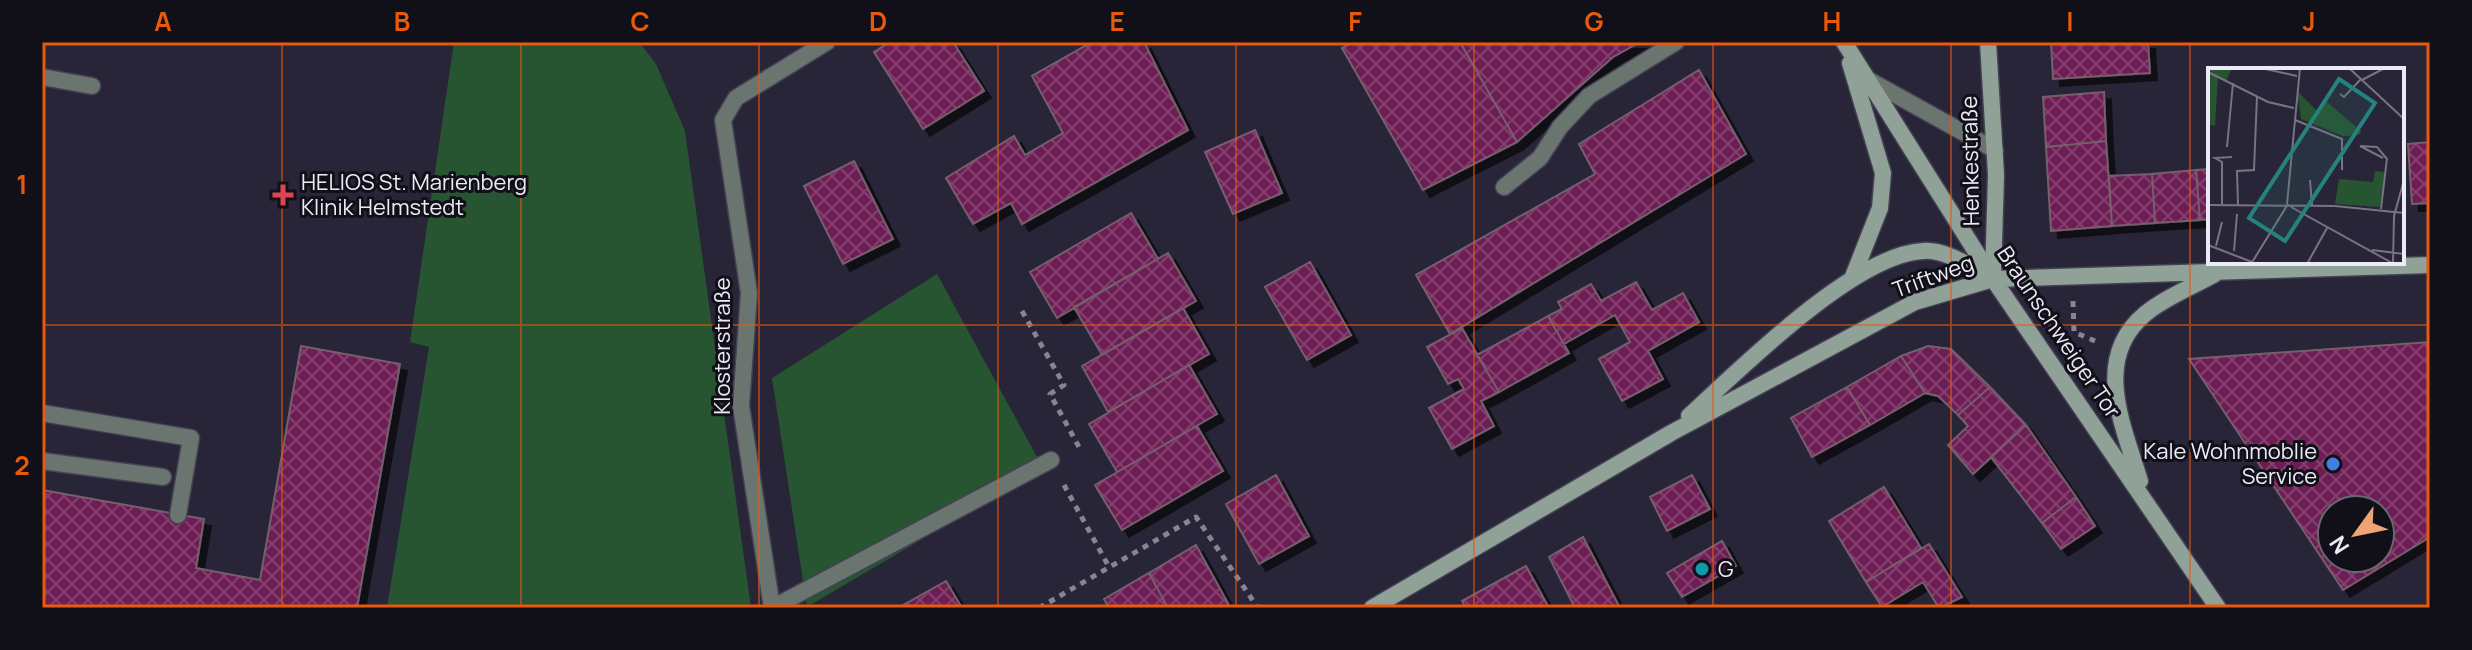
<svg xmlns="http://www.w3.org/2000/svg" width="2472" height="650" viewBox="0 0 2472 650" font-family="Manrope,sans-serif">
<defs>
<pattern id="building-cross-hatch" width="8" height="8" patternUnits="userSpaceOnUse" patternTransform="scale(2)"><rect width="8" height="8" fill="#6e1e54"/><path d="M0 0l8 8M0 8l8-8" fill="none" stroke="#833f6d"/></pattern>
<filter id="shadow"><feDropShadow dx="7" dy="7" stdDeviation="0" flood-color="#0009"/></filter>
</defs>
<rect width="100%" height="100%" fill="#292538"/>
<path fill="#275431" d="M454,42H639L656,64L685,131L751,608H387L429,347L410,342Z
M937,274L1043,468L807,607L772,378Z"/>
<path fill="url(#building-cross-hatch)" stroke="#765f6c" stroke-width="2" fill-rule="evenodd" filter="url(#shadow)" d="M890,42H953L984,91L923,129L874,52Z
M1092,42H1144L1188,130L1022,224L1011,203L973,224L946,178L1014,136L1025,155L1063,133L1032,76Z
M1352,42H1460L1517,142L1423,190L1342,48Z
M1460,42H1640L1613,57L1517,142Z
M2051,42H2148L2150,73L2053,79Z
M1699,70L1746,154L1450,334L1416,275L1595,174L1579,144Z
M2104,92L2106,141L2046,147L2043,97Z
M1255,130L1282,193L1233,214L1205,152Z
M2106,141L2112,226L2051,231L2046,147Z
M2430,142V203L2412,204L2408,144Z
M854,161L893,239L843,264L804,186Z
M2210,169V219L2200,220L2196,170Z
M2196,170L2200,220L2155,223L2152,174Z
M2152,174L2155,223L2112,226L2109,176Z
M1131,213L1158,259L1057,318L1030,272Z
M1168,253L1196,301L1102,355L1074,307Z
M1310,262L1351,335L1307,360L1265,287Z
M1636,282L1652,310L1683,293L1699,322L1648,351L1663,379L1622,401L1599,359L1630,342L1615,315L1564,344L1548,316L1562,309L1558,302L1591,284L1601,301Z
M1183,308L1209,354L1108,412L1082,366Z
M1548,316L1569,353L1499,392L1477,355Z
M1462,328L1499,392L1481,401L1494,426L1452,449L1429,408L1464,389L1458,379L1448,384L1427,347Z
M2430,342V537L2343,590L2189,359ZM2332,510H2380V558H2332Z
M301,346L400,364L357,608H42V490L204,519L196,568L260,580Z
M1928,346L1951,349L1990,387L1958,415L1938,396L1925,393L1901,356Z
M1901,356L1925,393L1870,425L1847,387Z
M1189,365L1217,414L1117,472L1089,424Z
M1847,387L1870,425L1812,457L1791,418Z
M1990,387L2026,425L1973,474L1948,445L1968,426L1958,415Z
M2026,425L2076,497L2042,523L1991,457Z
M1197,426L1223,471L1122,530L1095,485Z
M1276,475L1309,536L1259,564L1226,504Z
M1692,475L1710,509L1667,531L1650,497Z
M1884,487L1921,548L1866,582L1829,521Z
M2076,497L2095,526L2061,549L2042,523Z
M1583,537L1620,608H1575L1549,557Z
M1722,541L1736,566L1682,597L1667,573Z
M1929,544L1962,597L1939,608L1923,582L1882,607L1866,582Z
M1196,545L1230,607L1228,608H1168L1149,573Z
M1526,566L1549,608H1466L1462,601Z
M1149,573L1168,608H1109L1104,599Z
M946,581L962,608H898Z"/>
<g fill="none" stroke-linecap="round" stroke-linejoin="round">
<defs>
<path id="lane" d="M42,77L92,86
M1504,187L1540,158L1560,127L1589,96L1676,42
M42,413L191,438L178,515
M42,461L163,477
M772,608L1051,460"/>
<path id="street" d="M1867,79L1995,150
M772,608L741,406L749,293L723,120L736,98L827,42"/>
<path id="secondary" d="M1844,42L1993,279L2218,608
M1988,42L1996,175L1993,277
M1850,63L1883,173L1880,208L1852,279
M1689,416C1739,370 1855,254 1923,251C1946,249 1972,268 1992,278
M2140,481C2124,427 2091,359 2145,314C2164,298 2192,287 2215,274
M1372,608L1671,433L1915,302L1993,279L2430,265"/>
</defs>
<use href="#lane" stroke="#444153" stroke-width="19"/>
<use href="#street" stroke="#444153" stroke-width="19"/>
<use href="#secondary" stroke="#444153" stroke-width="19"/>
<path stroke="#878494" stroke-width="5" stroke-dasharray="6 6" stroke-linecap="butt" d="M2073,301L2074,332L2095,341
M1022,311L1064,385L1050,394L1079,447L1074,449
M1064,485L1109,567
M1039,608L1196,517L1258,608"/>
<use href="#lane" stroke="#6b756f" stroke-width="16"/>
<use href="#street" stroke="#6b756f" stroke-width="16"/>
<use href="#secondary" stroke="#90a197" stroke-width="16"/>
</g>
<path fill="none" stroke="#e8590c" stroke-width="2" stroke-opacity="0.55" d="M282,42V608M521,42V608M759,42V608M998,42V608M1236,42V608M1474,42V608M1713,42V608M1951,42V608M2190,42V608M42,325H2430"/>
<path fill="#e0444e" stroke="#111018" stroke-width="3" d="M279 183h8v8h8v8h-8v8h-8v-8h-8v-8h8z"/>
<circle fill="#3f7fe0" stroke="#111018" stroke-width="3" cx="2333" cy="464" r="8"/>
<circle fill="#0f9aa8" stroke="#111018" stroke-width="3" cx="1702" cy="569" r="8"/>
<g text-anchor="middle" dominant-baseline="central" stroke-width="6" stroke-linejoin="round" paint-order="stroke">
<g font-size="22" fill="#eceaf7" stroke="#111018">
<text transform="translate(1970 161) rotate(-91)">Henkestraße</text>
<text transform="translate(1933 276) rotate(-20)">Triftweg</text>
<text transform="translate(2059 332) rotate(56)">Braunschweiger Tor</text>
<text transform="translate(722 346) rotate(-90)">Klosterstraße</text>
</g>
<g font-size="22" fill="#eceaf7" stroke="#111018" text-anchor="start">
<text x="301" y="182">HELIOS St. Marienberg<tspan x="301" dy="25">Klinik Helmstedt</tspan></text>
<text x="2317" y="451" text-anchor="end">Kale Wohnmoblie<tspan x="2317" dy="25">Service</tspan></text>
<text x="1718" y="569">G</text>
</g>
</g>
<g transform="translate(2208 68)">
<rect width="196" height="196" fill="#292538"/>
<path d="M89,23L109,43L118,33L153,63L151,67L135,68L93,51ZM167,103L177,104L172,139L127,136L131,111L165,114Z" fill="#275431"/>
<path d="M0,0H24L18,13L10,10L7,58L0,56Z" fill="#275431"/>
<path fill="none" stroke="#777484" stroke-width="2" d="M53,0L89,8M141,0L196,51M0,4L60,34L86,40M154,12L177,0M132,26L136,29L153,11M87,52L134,71V102M19,79L25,15M175,90L152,78L169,79L179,91M102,112L104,137M14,136V94L7,90L24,89M79,136L92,0M0,137L127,138L196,145M30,137L29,103L46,102L49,28M83,139L186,196M173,141L179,90M0,177L44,194M8,178L14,154M164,182L196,186M26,183L29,146M185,195L186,148L196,112M43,196L80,136M99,196L119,160"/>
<path fill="#25827c" fill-opacity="0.15" stroke="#25827c" stroke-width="4" d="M131,11L167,35L77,173L41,150Z"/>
<rect width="196" height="196" fill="none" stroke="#eceaf7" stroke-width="4"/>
</g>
<rect width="2472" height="650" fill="none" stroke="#111018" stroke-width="88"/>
<g transform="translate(2356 534) rotate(237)"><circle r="38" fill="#111018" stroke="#696771" stroke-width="2"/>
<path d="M0-6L14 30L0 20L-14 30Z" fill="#efa377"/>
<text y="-12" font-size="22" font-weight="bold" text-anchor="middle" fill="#eceaf7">N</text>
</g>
<rect x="44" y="44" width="2384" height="562" fill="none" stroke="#e8590c" stroke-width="3"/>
<g font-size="26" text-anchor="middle" font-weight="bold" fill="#e8590c">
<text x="163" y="31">A</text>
<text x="402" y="31">B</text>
<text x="640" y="31">C</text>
<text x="878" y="31">D</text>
<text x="1117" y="31">E</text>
<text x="1355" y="31">F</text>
<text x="1594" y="31">G</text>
<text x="1832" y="31">H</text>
<text x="2070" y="31">I</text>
<text x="2309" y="31">J</text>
<text x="22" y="194">1</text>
<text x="22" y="475">2</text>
</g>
</svg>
